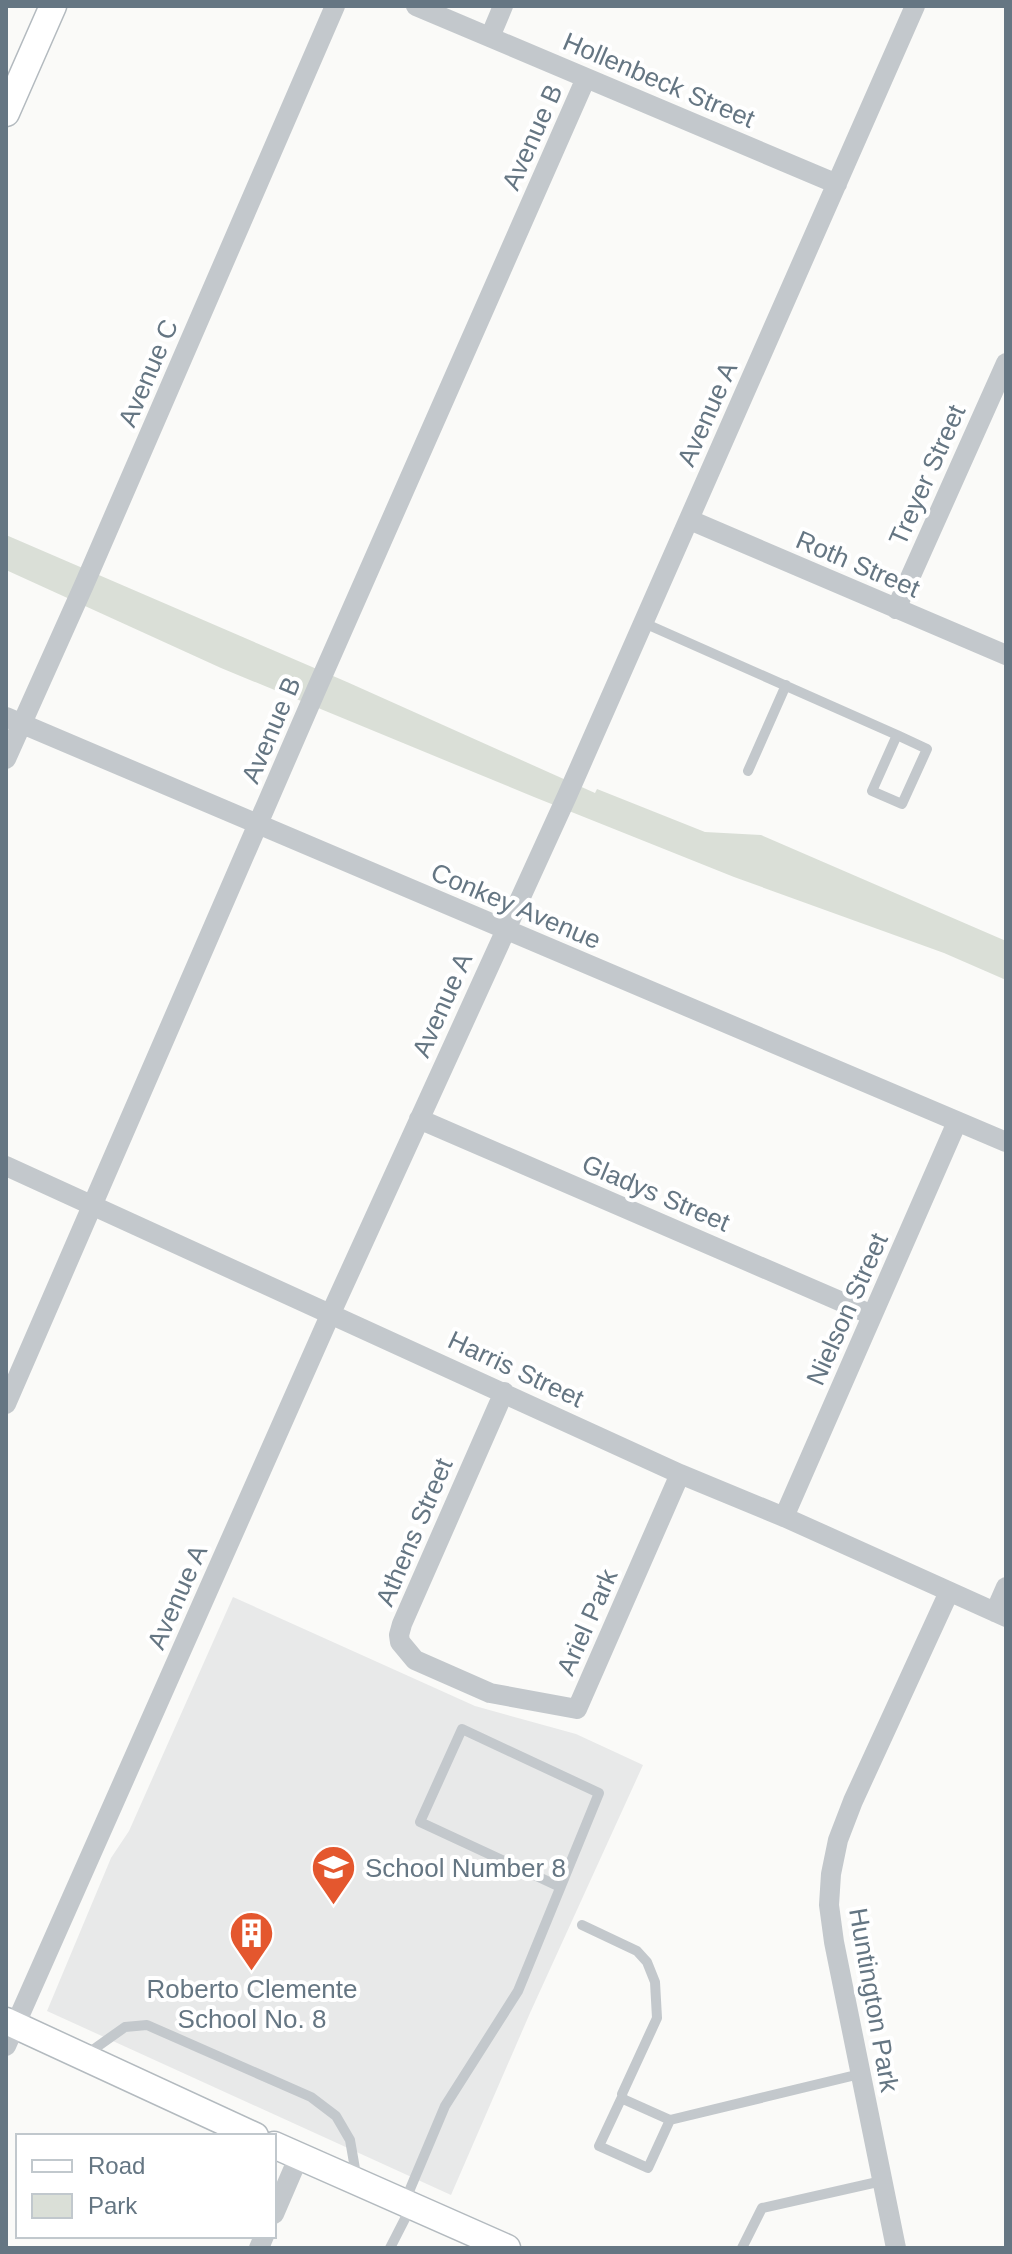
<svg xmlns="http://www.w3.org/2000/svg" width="1012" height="2254" viewBox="0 0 1012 2254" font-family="Arial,sans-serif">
<rect width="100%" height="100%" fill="#fafaf8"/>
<path fill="#e8e9e9" d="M233,1597L475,1706L576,1734L643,1765L530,2013L451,2195L47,2011L111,1858L129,1831Z"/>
<path fill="#dadfd7" d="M6,535L347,682L595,793L597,789L705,832L761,835L1006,941V980L944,953L734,877L534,797L221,668L6,570Z"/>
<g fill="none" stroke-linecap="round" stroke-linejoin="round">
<defs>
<path id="secondary" d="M6,113L53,6
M6,2021L255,2136
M274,2145L507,2248"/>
</defs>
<use href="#secondary" stroke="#b3babf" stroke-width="29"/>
<path stroke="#c3c8cc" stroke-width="10" d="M644,623L897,735L872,791L902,804L927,749L897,735
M748,771L786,685
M582,1925L637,1951L647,1962L655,1982L657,2018L622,2094L623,2099L670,2120L860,2074
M87,2054L125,2027L147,2025L311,2097L336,2116L350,2140L357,2180
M622,2097L599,2146L648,2168L670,2120
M405,2201L445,2106L518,1991L599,1793L462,1729L420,1822L560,1887
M390,2248L411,2207
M742,2248L762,2208L882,2181"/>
<path stroke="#c3c8cc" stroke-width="20" d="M416,6L837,184
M490,37L503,6
M690,520L1006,655
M896,609L1006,363
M6,717L1006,1142
M6,759L84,585L335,6
M419,1119L872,1315
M6,1166L680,1474L784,1517L1006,1617
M504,1392L402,1624L399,1635L400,1642L415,1660L490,1693L577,1709L680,1474
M6,1404L317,688L586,78
M784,1517L957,1122
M995,1612L1006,1587
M6,2046L331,1313L567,796L915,6
M274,2214L299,2156
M259,2248L264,2236
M896,2248L834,1942L829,1905L831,1874L838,1840L853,1801L949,1592"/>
<use href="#secondary" stroke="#fff" stroke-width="26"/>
</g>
<defs>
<symbol id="school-pin" viewBox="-11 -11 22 30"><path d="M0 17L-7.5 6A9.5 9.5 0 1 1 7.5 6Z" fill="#e4572e" stroke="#fff"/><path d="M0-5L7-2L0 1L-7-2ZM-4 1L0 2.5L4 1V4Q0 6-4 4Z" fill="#fff"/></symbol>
<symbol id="building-pin" viewBox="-11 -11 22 30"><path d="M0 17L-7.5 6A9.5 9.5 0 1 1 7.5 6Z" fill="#e4572e" stroke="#fff"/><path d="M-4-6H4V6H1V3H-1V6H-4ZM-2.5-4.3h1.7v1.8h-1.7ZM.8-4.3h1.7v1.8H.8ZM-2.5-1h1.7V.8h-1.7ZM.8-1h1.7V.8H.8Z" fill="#fff"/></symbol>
</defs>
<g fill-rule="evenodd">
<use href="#school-pin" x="308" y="1842" width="51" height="69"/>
<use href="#building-pin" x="226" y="1908" width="51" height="69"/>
</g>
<g text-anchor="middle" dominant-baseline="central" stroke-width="8" stroke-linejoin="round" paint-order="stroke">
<g font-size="26" fill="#657683" stroke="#fff">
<text transform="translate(659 80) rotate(23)">Hollenbeck Street</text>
<text transform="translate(532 137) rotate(-66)">Avenue B</text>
<text transform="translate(148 373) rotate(-67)">Avenue C</text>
<text transform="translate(707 414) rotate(-66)">Avenue A</text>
<text transform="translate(927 475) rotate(-66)">Treyer Street</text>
<text transform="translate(858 564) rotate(23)">Roth Street</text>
<text transform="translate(271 730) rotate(-67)">Avenue B</text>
<text transform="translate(516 906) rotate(23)">Conkey Avenue</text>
<text transform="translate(442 1005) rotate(-66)">Avenue A</text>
<text transform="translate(656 1193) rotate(23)">Gladys Street</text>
<text transform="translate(847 1309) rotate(-66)">Nielson Street</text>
<text transform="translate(516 1369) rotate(25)">Harris Street</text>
<text transform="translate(414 1532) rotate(-67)">Athens Street</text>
<text transform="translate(177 1597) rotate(-66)">Avenue A</text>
<text transform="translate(587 1622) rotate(-66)">Ariel Park</text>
<text transform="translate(874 2000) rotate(80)">Huntington Park</text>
</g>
<g font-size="26" fill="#657683" stroke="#fff" text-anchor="start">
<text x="365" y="1868">School Number 8</text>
<text x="252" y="1989" text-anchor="middle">Roberto Clemente<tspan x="252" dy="30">School No. 8</tspan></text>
</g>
</g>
<rect width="1012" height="2254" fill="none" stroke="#657683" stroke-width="16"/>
<rect x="16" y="2134" width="260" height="104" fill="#ffffff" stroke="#c1c8cd" stroke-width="2"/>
<rect x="32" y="2160" width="40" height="12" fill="#ffffff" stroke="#c1c8cd" stroke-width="2"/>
<text x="88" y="2174" font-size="24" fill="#657683">Road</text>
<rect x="32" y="2194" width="40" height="24" fill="#dadfd7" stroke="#c1c8cd" stroke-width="2"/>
<text x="88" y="2214" font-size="24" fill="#657683">Park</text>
</svg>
